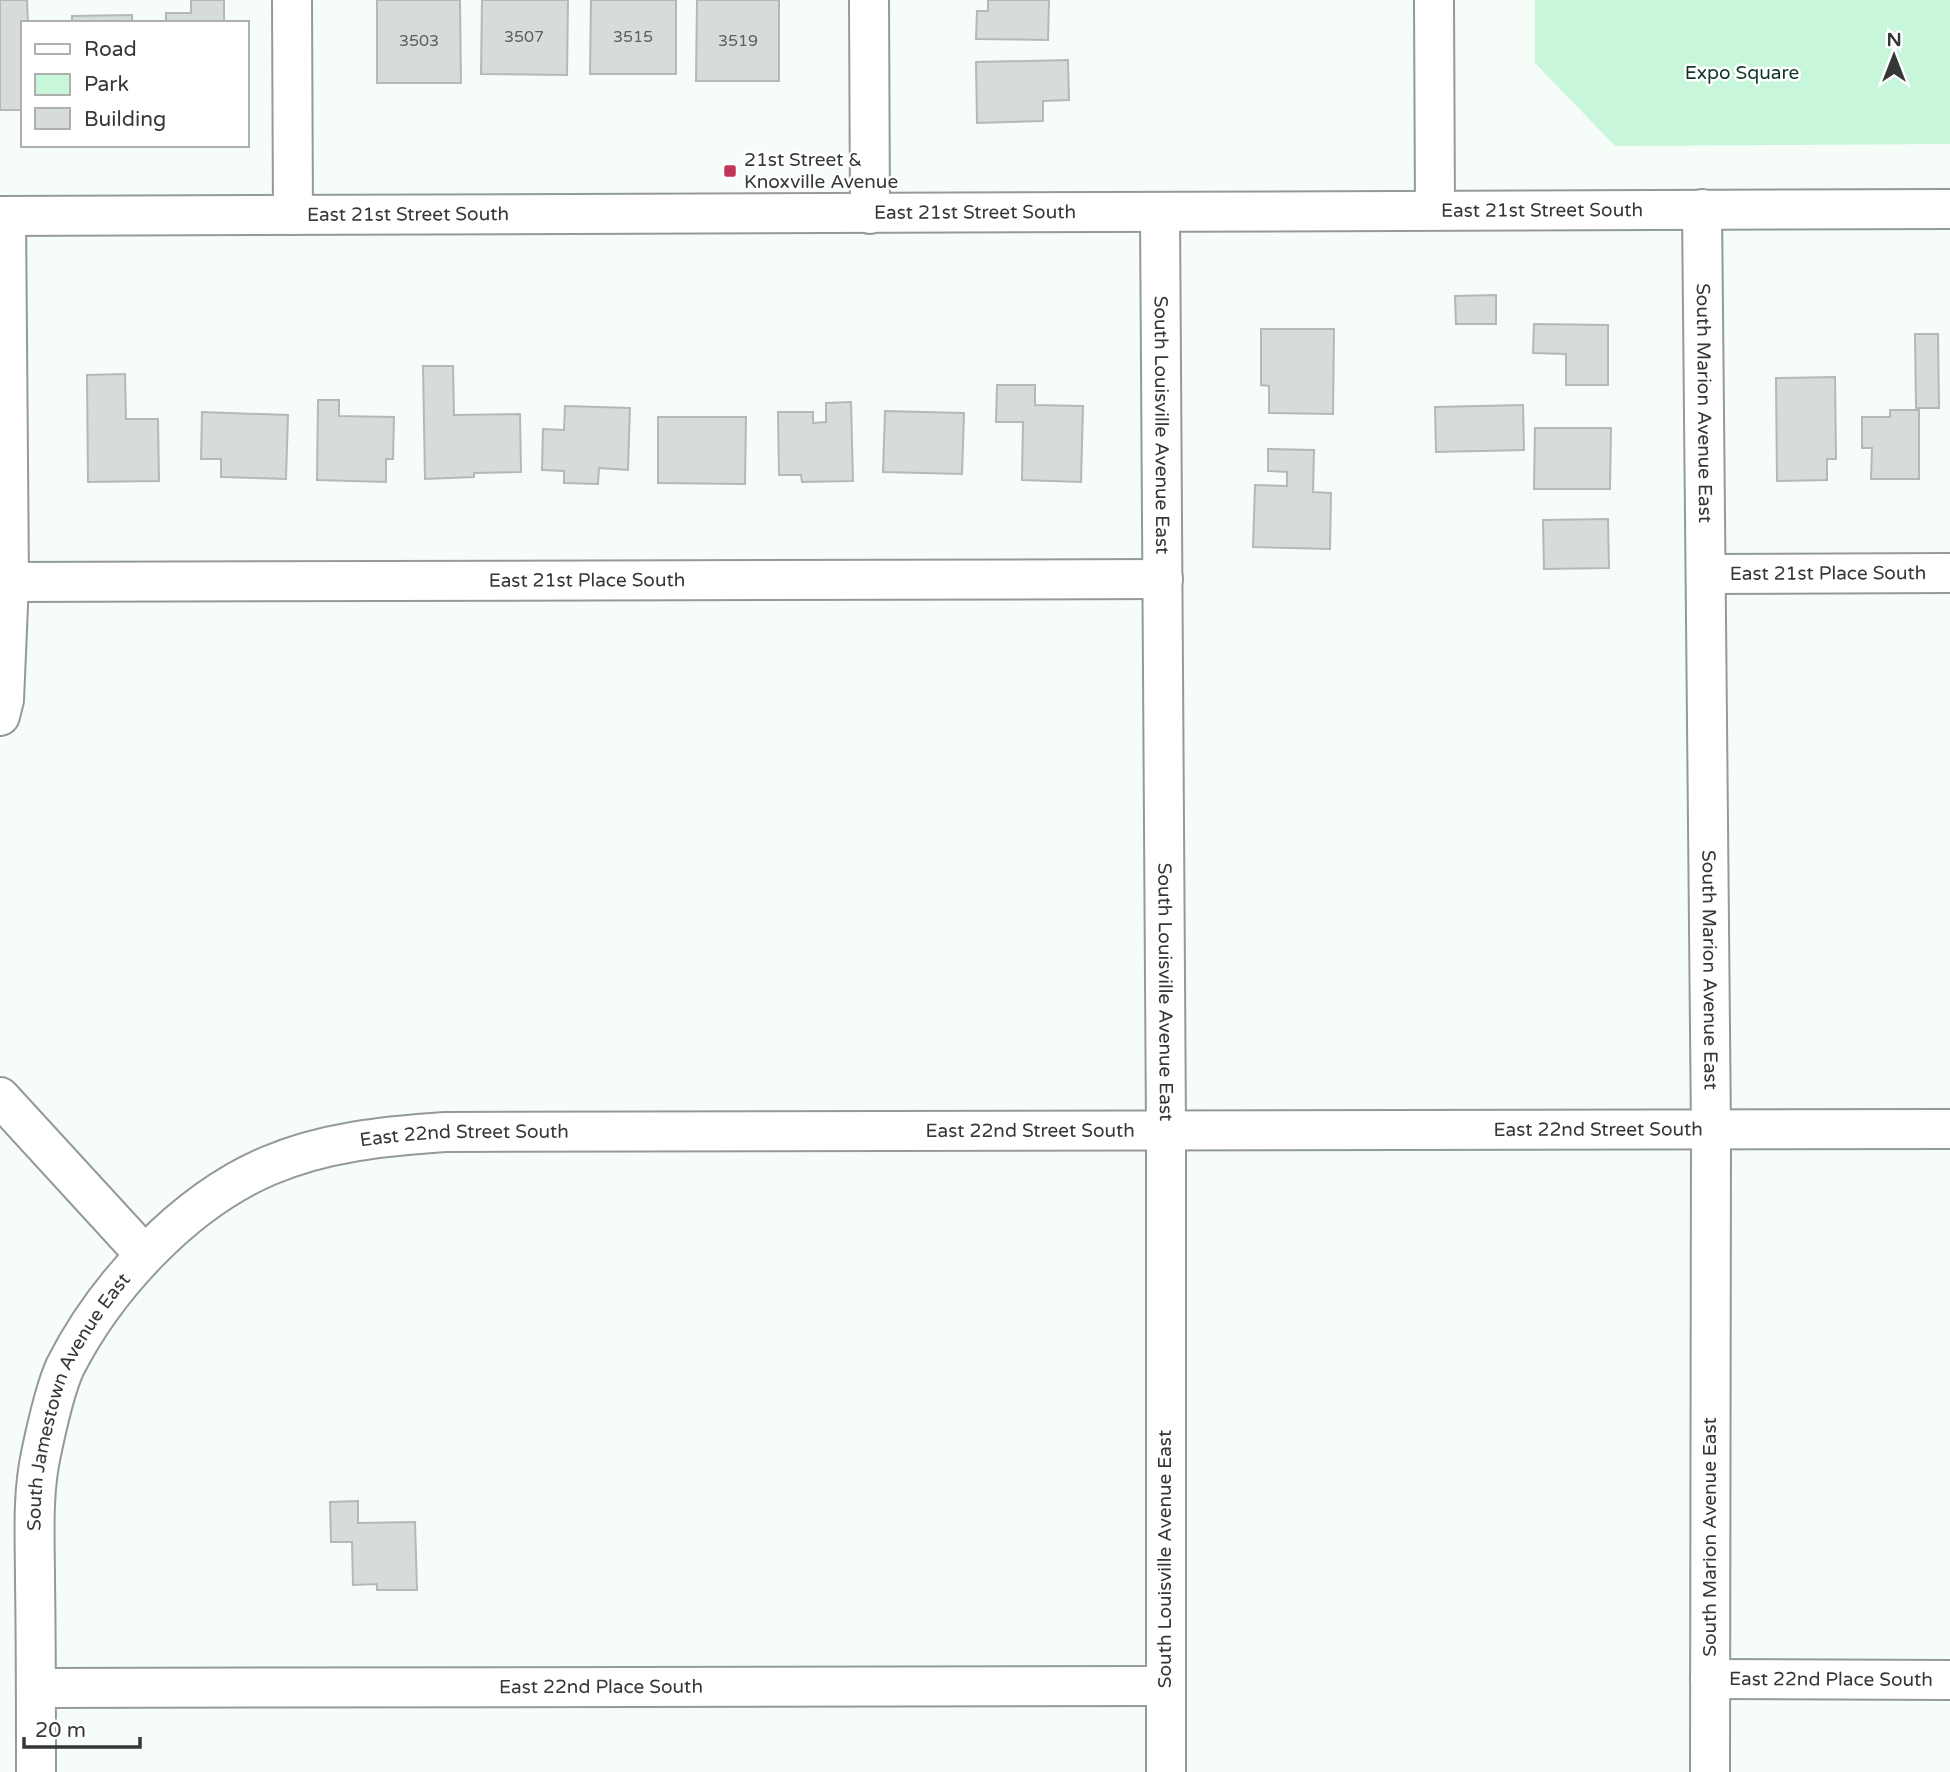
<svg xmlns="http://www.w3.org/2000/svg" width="1950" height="1772" viewBox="0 0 1950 1772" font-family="'Varela Round',sans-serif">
<rect width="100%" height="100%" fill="#f6fdf9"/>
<path fill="#c7f6db" d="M1535,0H1950V144L1615,146L1535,63Z"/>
<path fill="#d6ddd9" stroke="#b3bab6" stroke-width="2" d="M0,0H27L28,23H23V110H0Z
M191,0H224V23H166V13H191Z
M377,0H460L461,83H377Z
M482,0H568L567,75L481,74Z
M591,0H676V74H590Z
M697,0H779V81H696Z
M988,0H1049L1048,40L976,39L977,11H988Z
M132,15V23H72V16Z
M1068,60L1069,100L1043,101V121L977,123L976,62Z
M1496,295V324H1456L1455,296Z
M1534,324L1608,325V385H1566V354L1533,353Z
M1261,329H1334L1333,414L1269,413V386L1261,385Z
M1915,334H1938L1939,408H1916Z
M423,366H453L454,415L520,414L521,472L474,473V477L425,479Z
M125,374L126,419H158L159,481L88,482L87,375Z
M1835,377L1836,459H1827V480L1777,481L1776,378Z
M997,385H1035V405L1083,406L1081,482L1022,480L1023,422H996Z
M318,400H339V416L394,417L393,459H386V482L317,480Z
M851,402L853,481L802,482L801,475H779L778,412H813V423L826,422V403Z
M1523,405L1524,450L1436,452L1435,407Z
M565,406L630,408L628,470L599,468L598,484L564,483V471L542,470L543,429L564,430Z
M1890,410H1919V479H1871L1872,448H1862V417H1890Z
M885,411L964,413L962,474L883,472Z
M202,412L288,415L286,479L221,477V459H201Z
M658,417H746L745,484L658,483Z
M1535,428H1611L1610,489H1534Z
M1268,449L1314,450L1313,492L1331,493L1330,549L1253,547L1255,485L1287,486V472L1268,471Z
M1608,519L1609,568L1544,569L1543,520Z
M358,1501V1523L415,1522L417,1590H377V1584L353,1585L352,1542H331L330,1502Z"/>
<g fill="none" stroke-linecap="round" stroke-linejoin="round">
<defs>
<g id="minor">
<path d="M292,0L293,215"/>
<path d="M869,0L870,214"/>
<path d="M1434,0L1435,210"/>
<path id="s1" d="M1702,209L1711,1131L1710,1772"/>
<path id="s2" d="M1160,213L1166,1131V1772"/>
<path id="s3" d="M1707,574L1950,573"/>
<path id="s4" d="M9,582L1163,579"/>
<path d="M0,716L4,700L9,582L6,216"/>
<path d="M0,1097L144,1254"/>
<path id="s5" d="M1710,1679L1950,1680"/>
<path id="s6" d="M36,1688L1165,1686"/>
<path id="s7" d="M36,1772C36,1708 36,1645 35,1581C35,1539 32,1495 41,1454C46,1430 55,1389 65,1367C106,1286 184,1202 268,1166C324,1142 385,1136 445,1132L1950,1129"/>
</g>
<g id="secondary">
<path id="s8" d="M0,216L1950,209"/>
</g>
</defs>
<use href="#minor" stroke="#949b97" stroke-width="42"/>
<use href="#secondary" stroke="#949b97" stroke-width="42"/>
<use href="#minor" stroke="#fff" stroke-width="38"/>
<use href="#secondary" stroke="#fff" stroke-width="38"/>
</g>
<rect fill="#c4355a" stroke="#fff" stroke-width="2.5" x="723" y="164" width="14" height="14" rx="3.5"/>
<g text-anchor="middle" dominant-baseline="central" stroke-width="5" stroke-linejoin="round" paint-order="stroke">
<g font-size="16" fill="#5d615f">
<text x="524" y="37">3507</text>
<text x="633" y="37">3515</text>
<text x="419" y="41">3503</text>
<text x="738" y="41">3519</text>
</g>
<g font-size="19" fill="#0e3926" stroke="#fff">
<text x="1742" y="73">Expo Square</text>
</g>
<g font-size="19" fill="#353836" stroke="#fff" text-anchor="start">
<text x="744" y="160">21st Street &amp;<tspan x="744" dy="22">Knoxville Avenue</tspan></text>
</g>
<g font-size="19" fill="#353836" stroke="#fff">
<text stroke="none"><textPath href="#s8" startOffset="1542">East 21st Street South</textPath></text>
<text stroke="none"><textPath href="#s8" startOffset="975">East 21st Street South</textPath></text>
<text stroke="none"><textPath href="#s8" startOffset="408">East 21st Street South</textPath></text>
<text stroke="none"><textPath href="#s1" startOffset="194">South Marion Avenue East</textPath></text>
<text stroke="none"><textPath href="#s2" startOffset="212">South Louisville Avenue East</textPath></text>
<text stroke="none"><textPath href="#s3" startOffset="121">East 21st Place South</textPath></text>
<text stroke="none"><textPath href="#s4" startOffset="578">East 21st Place South</textPath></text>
<text stroke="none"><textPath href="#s1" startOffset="761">South Marion Avenue East</textPath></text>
<text stroke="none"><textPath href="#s2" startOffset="779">South Louisville Avenue East</textPath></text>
<text stroke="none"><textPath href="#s7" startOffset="1466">East 22nd Street South</textPath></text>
<text stroke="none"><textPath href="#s7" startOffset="2034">East 22nd Street South</textPath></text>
<text stroke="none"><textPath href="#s7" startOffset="900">East 22nd Street South</textPath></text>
<text stroke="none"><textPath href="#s7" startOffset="380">South Jamestown Avenue East</textPath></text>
<text transform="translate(1710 1537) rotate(-90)">South Marion Avenue East</text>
<text transform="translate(1165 1559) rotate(-90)">South Louisville Avenue East</text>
<text stroke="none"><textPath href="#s5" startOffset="121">East 22nd Place South</textPath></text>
<text stroke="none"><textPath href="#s6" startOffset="565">East 22nd Place South</textPath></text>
</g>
</g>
<rect x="21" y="21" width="228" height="126" fill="#ffffff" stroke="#aeafaf" stroke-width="2"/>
<rect x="35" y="44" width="35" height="10" fill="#ffffff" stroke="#aeafaf" stroke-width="2"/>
<text x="84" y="56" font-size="21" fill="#353836">Road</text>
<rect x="35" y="74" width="35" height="21" fill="#c7f6db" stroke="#aeafaf" stroke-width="2"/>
<text x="84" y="91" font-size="21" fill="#353836">Park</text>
<rect x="35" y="108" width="35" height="21" fill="#d6ddd9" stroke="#aeafaf" stroke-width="2"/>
<text x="84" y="126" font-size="21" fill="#353836">Building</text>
<g transform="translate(1894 56)" stroke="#ffffff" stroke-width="5" paint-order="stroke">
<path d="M0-5L12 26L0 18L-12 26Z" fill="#353836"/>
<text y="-10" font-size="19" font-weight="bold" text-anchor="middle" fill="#353836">N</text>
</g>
<path d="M24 1737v10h116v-10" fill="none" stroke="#353836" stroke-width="3.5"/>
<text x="35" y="1737" font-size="21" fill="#353836" stroke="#ffffff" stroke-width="5" paint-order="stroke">20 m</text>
</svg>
